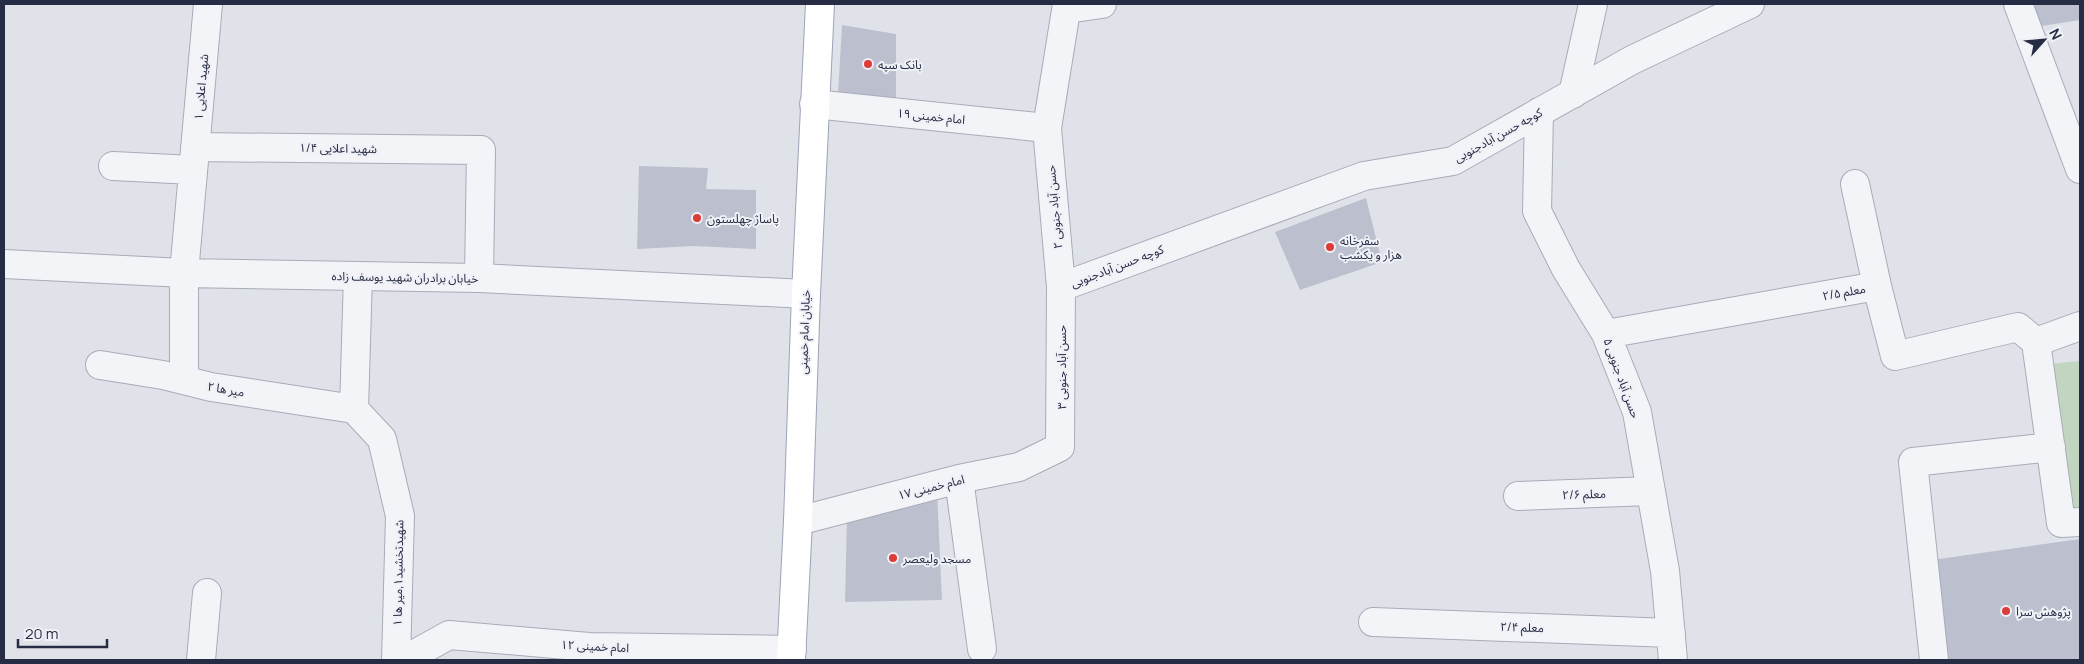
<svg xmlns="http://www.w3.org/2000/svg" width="2084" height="664" viewBox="0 0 2084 664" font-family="Manrope,'Noto Sans Arabic',sans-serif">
<rect width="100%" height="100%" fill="#e0e2ea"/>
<path fill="#c1d5c0" d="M2080,361V508H2074L2049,364Z"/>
<path fill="#bcc0ce" d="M2033,4H2080V20L2042,26Z
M842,25L896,34V103L838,94Z
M639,166L708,168L706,189L756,190V249L694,246L637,249Z
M1366,198L1382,262L1300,290L1275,232Z
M937,490L942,600L845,602L847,517Z
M2080,539V660H1938L1925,561Z"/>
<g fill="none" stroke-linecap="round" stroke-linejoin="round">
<defs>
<path id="minor" d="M2018,4L2080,169
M1067,9L1102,4
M1573,94L1593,4
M814,104L1047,128
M1539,112L1537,211L1566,269L1606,334L1637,412L1665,571L1673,660
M195,147L481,150L479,278
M113,166L193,170
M1855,184L1877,286
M4,264L184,273L479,278L806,294
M1061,287L1364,176L1453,161L1632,60L1750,4
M1606,334L1877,286L1895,356L2018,327L2036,342L2080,326
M2036,342L2061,523L2080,522
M100,365L163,375L211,387L354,409
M184,380V273L208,4
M354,409L382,439L400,516L396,660
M354,409L358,276
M959,479L982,649
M1518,496L1650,491
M798,521L959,479L1019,467L1060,447L1061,287L1047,128L1067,4
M1373,622L1671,633
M201,660L207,593
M404,660L449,635L589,647L792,650
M1934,660L1913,462L2051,447"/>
<path id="major" d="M791,660L798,521L806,294L820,4"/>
</defs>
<use href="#minor" stroke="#a8abb8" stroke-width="30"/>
<use href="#major" stroke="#9da3b7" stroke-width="30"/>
<use href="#minor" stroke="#f3f4f8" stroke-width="28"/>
<use href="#major" stroke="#fff" stroke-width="28"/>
</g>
<g fill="#dd3b37" stroke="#eff1f7" stroke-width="2">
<circle cx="868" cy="64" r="5"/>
<circle cx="697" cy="218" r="5"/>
<circle cx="1330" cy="247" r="5"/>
<circle cx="893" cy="558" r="5"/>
<circle cx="2006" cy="611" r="5"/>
</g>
<g text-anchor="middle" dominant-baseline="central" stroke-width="4" stroke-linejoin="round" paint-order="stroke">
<g font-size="12" fill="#262c44" stroke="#eff1f7" text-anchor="start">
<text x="878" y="64">بانک سپه</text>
<text x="707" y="218">پاساژ چهلستون</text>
<text x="1340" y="240">سفرخانه<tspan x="1340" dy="14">هزار و یکشب</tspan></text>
<text x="903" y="558">مسجد ولیعصر</text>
<text x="2016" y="611">پژوهش سرا</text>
</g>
<g font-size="12" fill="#262c44" stroke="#eff1f7">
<text transform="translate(201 87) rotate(-85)">شهید اعلایی ۱</text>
<text transform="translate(931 116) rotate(6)">امام خمینی ۱۹</text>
<text transform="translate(1498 135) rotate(-29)">کوچه حسن آبادجنوبی</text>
<text transform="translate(338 148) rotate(1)">شهید اعلایی ۱/۴</text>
<text transform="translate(1054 207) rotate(-95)">حسن آباد جنوبی ۲</text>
<text transform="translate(1117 266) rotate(-21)">کوچه حسن آبادجنوبی</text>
<text transform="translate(405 277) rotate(1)">خیابان برادران شهید یوسف زاده</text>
<text transform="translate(1844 292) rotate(-10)">معلم ۲/۵</text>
<text transform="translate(804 332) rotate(-88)">خیابان امام خمینی</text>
<text transform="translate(1061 367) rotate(-90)">حسن آباد جنوبی ۳</text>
<text transform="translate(1622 378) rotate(70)">حسن آباد جنوبی ۵</text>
<text transform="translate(226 389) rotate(10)">میر ها ۲</text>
<text transform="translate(931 487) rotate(-14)">امام خمینی ۱۷</text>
<text transform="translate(1584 494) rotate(-2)">معلم ۲/۶</text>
<text transform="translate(398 573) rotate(-89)">شهیدتخشید۱,میر ها ۱</text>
<text transform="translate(1522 627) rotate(2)">معلم ۲/۴</text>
<text transform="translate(595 646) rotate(3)">امام خمینی ۱۲</text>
</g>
</g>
<rect width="2084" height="664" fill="none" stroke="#262c44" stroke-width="10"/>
<g transform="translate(2044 40) rotate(63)" stroke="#eff1f7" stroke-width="4" paint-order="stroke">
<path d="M0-4L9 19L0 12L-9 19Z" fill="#262c44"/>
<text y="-8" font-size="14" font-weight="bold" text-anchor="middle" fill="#262c44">N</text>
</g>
<path d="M18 639v8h89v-8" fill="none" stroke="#262c44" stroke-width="2.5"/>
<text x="25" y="639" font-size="15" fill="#262c44" stroke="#eff1f7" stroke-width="4" paint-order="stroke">20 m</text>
</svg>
